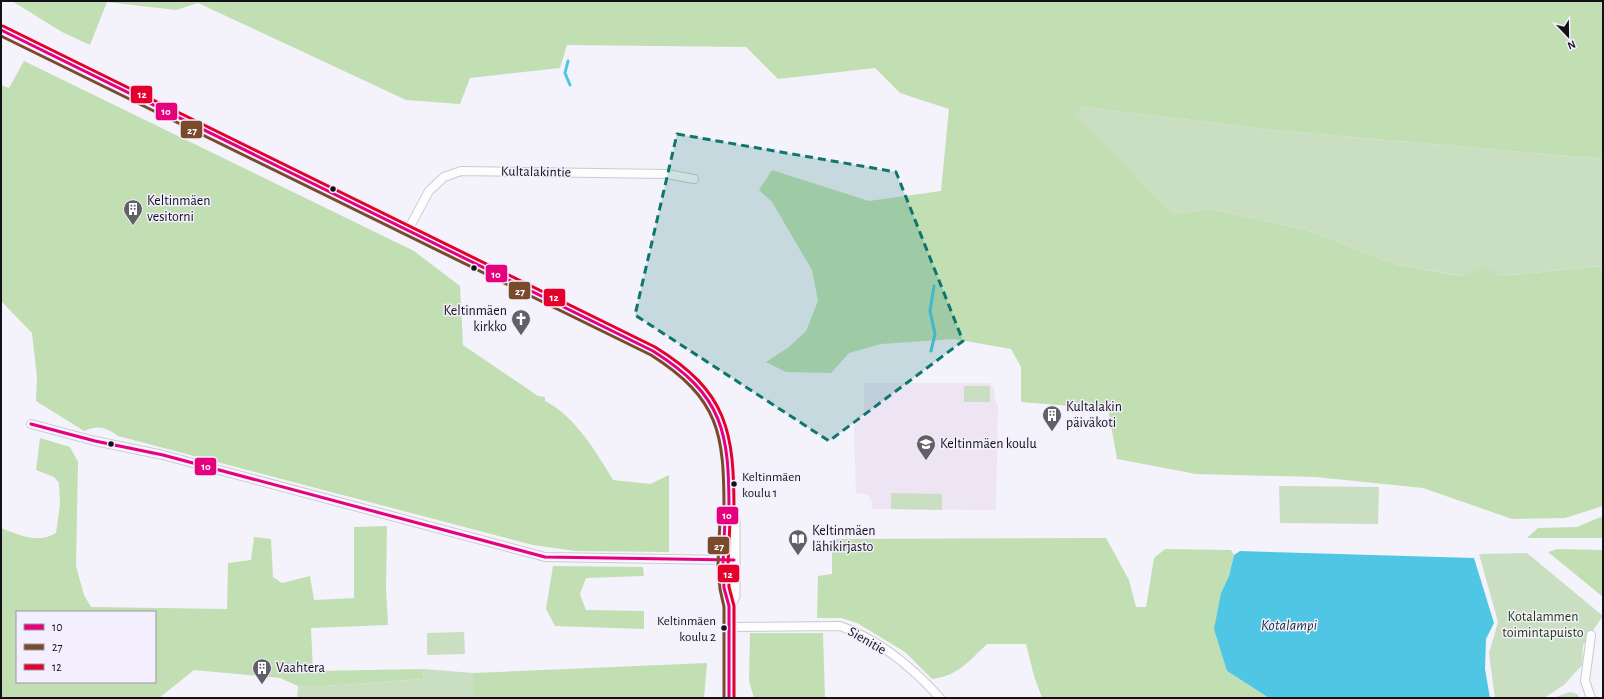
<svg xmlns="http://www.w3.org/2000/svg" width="1604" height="699" viewBox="0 0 1604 699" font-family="'Alegreya Sans',sans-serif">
<rect width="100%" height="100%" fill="#f4f2fa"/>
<path fill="#ede5f4" d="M864,383H990L994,389L996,404H998L996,510L872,509V501L868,495L856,493L854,429L855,425L864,417Z"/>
<path fill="#cadec1" d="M1083,107L1273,130L1603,159V266L1500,276L1485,268L1463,276L1397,265L1307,230L1211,209L1173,214L1074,116Z
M964,386H990V402H964Z
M1279,486L1379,487L1378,524L1280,523Z
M891,493L942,494V510L891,509Z
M1527,553L1603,616L1583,645L1582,665L1564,685L1544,698H1495L1489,653L1498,622L1479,554Z
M464,632L465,654L427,655V633Z
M424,669L473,673V697L297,698L298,686L312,687L423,679Z
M1570,692L1577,694L1580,698H1553Z"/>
<path fill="#c2dfb4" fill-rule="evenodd" d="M12,1H1603V159L1273,130L1083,107L1075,116L1173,214L1211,209L1307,230L1397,265L1462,276L1485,267L1500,276L1603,266V506L1565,518L1512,519L1423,488L1316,477L1196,474L1117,459L1108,409L1021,402V367L1011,349L954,339L881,344L849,353L831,373L786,372L766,362L789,347L806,331L818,301L812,270L772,202L759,190L772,170L869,201L941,191L949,109L900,93L875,68L778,79L746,47L567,45L560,68L470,78L460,104L406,100L198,3L176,10L107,2L90,45L62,32Z
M24,61L414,251L460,286L463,345L538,396L545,397V401C575,416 597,453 613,480L650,484L669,475V552L575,551L533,545L118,436C105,427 99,425 84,431L36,401L37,377L32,333L1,301V85L9,88Z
M40,438L70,447L78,462L76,566L84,595L91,607L227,609L228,563L251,560L254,537L271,539L273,577L282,583L310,576L314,600L354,598V527L387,526L386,588L388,625L311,628L313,671L424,669L423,679L312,687L298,686L280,678L194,670L159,698H1V528C19,535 39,544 56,533L60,505L59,483L54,477L36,470ZM17,612H155V682H17Z
M1603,516V538H1527L1538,528L1577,527Z
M1106,538L1129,580L1136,607H1146L1154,558L1165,549L1231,550L1234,555L1229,576L1221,593L1227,671L1269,698H1042L1034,676L1026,644H987C969,661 958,676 932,679L905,652L857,623L841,618H817L818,576L832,574V539Z
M1557,549L1603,550V597L1548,552Z
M553,566L643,567L644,576L586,578L580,594L586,610L644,611V629L555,626L546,609Z
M750,633H823L825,698H754L749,681Z
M707,663L704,698H422L473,697V673Z"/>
<path fill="#4fc7e4" d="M1240,551L1474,558L1494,623L1486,639L1485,669L1490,698H1269L1227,671L1214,629L1221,593L1229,576L1234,555Z"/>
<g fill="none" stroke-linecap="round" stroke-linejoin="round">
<path stroke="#4fc7e4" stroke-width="3" d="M568,61L565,73L570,85
M931,351L935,334L930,311L934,286"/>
<defs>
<path id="minor" d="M408,230L429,191L444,177L461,171L667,174L694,179
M31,424L95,441L163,455L545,557L729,560
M730,627L840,626C878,639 913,668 940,698
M1591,698L1585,681L1591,635"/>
<path id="secondary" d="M1,30L653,351C661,356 670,362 679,368C703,386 724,420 727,451C729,471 729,492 729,512L734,521V596L729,606
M729,512L725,520C724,543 720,587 729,606V698"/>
</defs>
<use href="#minor" stroke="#cbcad0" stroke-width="10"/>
<use href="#secondary" stroke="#cbcad0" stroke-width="13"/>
<use href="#minor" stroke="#fdfdfe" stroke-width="8"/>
<use href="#secondary" stroke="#fdfdfe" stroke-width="11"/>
<defs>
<path id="bus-1" d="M1,30L653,351C724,396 729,432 729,512L725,520L723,564L724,588L729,606V698
M31,424L95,441L163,455L545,557L734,560"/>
<path id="bus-2" d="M1,36L651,355C720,399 724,434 724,511L720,519L718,564L720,589L724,607V698"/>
<path id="bus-3" d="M3,26L655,347C728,392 734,431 734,512L730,521L728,564L729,587L734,606V698"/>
</defs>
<use href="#bus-1" stroke="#f3effe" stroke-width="6"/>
<use href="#bus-2" stroke="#f3effe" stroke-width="6"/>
<use href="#bus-3" stroke="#f3effe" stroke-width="6"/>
<use href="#bus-1" stroke="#e5007d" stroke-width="3"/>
<use href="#bus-2" stroke="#7a4b2a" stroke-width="3"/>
<use href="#bus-3" stroke="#e4002b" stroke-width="3"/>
</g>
<path fill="#0f766e" fill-opacity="0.2" stroke="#0f766e" stroke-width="3" stroke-dasharray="8 5" stroke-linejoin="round" d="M677,134L896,172L963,341L829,441L635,315Z"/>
<defs>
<symbol id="building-pin" viewBox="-11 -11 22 30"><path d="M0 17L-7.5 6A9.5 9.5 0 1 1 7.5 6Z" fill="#616066" stroke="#f3effe"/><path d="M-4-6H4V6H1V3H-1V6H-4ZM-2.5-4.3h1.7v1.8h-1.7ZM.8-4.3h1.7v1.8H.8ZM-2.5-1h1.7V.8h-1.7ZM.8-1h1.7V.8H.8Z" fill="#fff"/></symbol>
<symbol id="church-pin" viewBox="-11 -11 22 30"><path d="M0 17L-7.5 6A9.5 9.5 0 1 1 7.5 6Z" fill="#616066" stroke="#f3effe"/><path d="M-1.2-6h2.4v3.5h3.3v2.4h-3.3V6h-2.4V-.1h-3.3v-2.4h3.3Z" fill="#fff"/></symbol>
<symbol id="school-pin" viewBox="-11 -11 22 30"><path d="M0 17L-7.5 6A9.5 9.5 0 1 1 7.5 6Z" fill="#616066" stroke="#f3effe"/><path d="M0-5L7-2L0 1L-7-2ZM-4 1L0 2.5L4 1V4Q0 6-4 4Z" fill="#fff"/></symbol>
<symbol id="library-pin" viewBox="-11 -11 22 30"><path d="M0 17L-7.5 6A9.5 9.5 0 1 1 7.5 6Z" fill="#616066" stroke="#f3effe"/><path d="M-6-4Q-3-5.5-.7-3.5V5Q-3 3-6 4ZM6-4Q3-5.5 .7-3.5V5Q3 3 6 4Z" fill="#fff"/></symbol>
</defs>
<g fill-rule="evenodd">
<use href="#building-pin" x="122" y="198" width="22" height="30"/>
<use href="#church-pin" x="510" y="308" width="22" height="30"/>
<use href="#building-pin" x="1041" y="404" width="22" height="30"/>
<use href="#school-pin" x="915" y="433" width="22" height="30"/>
<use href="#library-pin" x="787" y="528" width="22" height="30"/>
<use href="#building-pin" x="251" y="657" width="22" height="30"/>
</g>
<g fill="#121117" stroke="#f3effe" stroke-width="1.5">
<circle cx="333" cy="189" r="3.5"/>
<circle cx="474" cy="268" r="3.5"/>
<circle cx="111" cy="444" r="3.5"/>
<circle cx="734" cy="484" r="3.5"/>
<circle cx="724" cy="628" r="3.5"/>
</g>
<g text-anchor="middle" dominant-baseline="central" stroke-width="3" stroke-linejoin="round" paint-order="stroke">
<g font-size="13" fill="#121117" stroke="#f3effe" text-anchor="start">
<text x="742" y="477">Keltinmäen<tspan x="742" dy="16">koulu 1</tspan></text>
<text x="716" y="621" text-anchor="end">Keltinmäen<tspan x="716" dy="16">koulu 2</tspan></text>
</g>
<g font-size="14" fill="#121117" stroke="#f3effe">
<text transform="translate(536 172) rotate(1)">Kultalakintie</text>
<text transform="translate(867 641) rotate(30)">Sienitie</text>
</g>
<g font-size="14" fill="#121117" stroke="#f3effe" text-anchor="start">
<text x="147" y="201">Keltinmäen<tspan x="147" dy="16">vesitorni</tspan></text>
<text x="507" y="311" text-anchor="end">Keltinmäen<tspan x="507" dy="16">kirkko</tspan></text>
<text x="1066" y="407">Kultalakin<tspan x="1066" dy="16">päiväkoti</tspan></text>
<text x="940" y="444">Keltinmäen koulu</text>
<text x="812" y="531">Keltinmäen<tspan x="812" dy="16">lähikirjasto</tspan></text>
<text x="276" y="668">Vaahtera</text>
</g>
<g font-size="14" fill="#1a3c00" stroke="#f3effe">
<text x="1543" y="617">Kotalammen<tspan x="1543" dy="16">toimintapuisto</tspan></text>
</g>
<g font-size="15" font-style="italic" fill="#193037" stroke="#f3effe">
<text x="1289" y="625">Kotalampi</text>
</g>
</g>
<g stroke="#f3effe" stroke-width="1.5">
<rect x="130" y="85" width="23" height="19" rx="4" fill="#e4002b"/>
<rect x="155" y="102" width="23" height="19" rx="4" fill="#e5007d"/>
<rect x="180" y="120" width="23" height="19" rx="4" fill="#7a4b2a"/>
<rect x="485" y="264" width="23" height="19" rx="4" fill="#e5007d"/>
<rect x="508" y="281" width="23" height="19" rx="4" fill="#7a4b2a"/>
<rect x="543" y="288" width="23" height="19" rx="4" fill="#e4002b"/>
<rect x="194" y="457" width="23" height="19" rx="4" fill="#e5007d"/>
<rect x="716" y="506" width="23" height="19" rx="4" fill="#e5007d"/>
<rect x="707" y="536" width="23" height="19" rx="4" fill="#7a4b2a"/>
<rect x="717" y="564" width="23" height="19" rx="4" fill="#e4002b"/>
</g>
<g font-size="11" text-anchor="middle" font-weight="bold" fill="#fff">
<text x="142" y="98">12</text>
<text x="166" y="115">10</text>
<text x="192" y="134">27</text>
<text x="496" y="278">10</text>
<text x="520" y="295">27</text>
<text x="554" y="301">12</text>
<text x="206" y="470">10</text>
<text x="727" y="519">10</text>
<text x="719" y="550">27</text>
<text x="728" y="578">12</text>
</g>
<rect width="1604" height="699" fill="none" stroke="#121117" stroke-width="4"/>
<rect x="16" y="611" width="140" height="72" fill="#f3effe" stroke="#9996a2"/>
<rect x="24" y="624" width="20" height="6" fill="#e5007d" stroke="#9996a2"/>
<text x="52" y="631" font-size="12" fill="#121117">10</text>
<rect x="24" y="644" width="20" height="6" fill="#7a4b2a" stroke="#9996a2"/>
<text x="52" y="651" font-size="12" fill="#121117">27</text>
<rect x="24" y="664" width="20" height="6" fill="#e4002b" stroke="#9996a2"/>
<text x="52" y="671" font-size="12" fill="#121117">12</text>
<g transform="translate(1568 36) rotate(158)" stroke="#f3effe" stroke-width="3" paint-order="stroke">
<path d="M0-3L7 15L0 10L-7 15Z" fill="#121117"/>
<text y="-6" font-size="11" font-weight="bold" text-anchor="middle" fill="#121117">N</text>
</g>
</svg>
